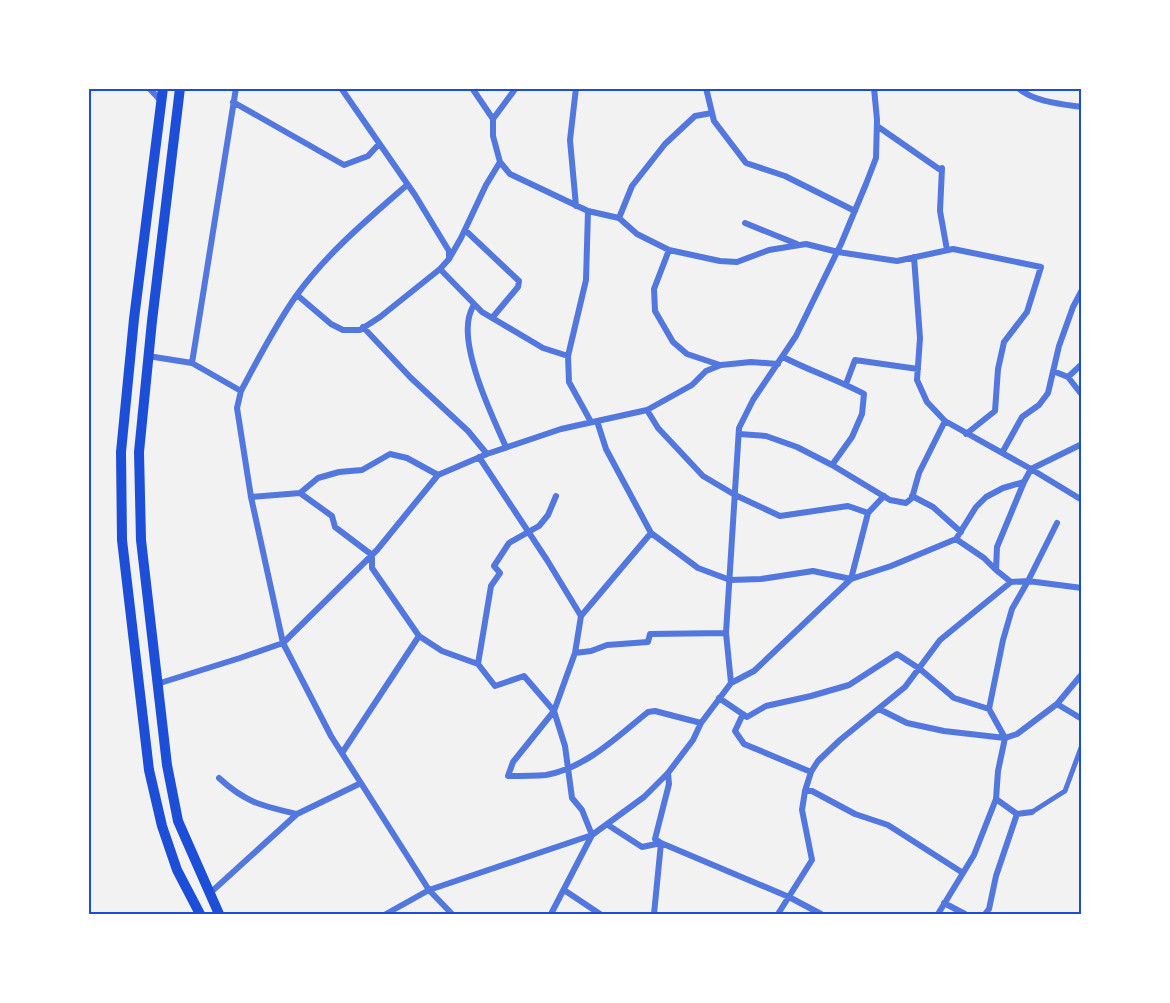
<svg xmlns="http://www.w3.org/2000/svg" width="1170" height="1003" viewBox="0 0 1170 1003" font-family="'Roboto Condensed',sans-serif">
<rect width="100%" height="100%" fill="#f2f2f2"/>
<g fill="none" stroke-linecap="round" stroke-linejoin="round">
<path stroke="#5277de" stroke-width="5" d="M1032,812L1065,791L1082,745"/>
<path stroke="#5277de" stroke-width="6" d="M149,88L161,101
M341,88L415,195L449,251V259
M472,88L493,119V136L500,162L510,174L588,211L619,218L637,234L669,250L720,261L737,262L769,250L806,244L838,252L897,261L953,249L1041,267L1027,312L1004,342L998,369L995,411L966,434
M576,88L570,140L576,206
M706,88L714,121L746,163L785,176L855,211
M1018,88C1034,102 1061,104 1082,107
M233,102L344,165L368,156L379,144
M493,119L516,88
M877,126L939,169L942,168L940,211L947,250
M588,211L586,280L568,356L569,382L591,422
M619,218L632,186L665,144L695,116L712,113
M745,223L797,244
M465,230L519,281L518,287L492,318
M669,250L654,289L655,311L673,342L687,354L720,365
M914,257L920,338L917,380L927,402L945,421L1031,469L1082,500
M440,269L482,312L543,348L568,356
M297,295L331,324L343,330H360L380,317L440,269L449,259L461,238L486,185L500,162
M474,304C472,308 470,313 469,317C461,351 492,416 506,447
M363,327L411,378L468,431L487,454
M148,356L192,363L241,391L237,408L251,497L283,643L331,736L429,890L452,914
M783,357C810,371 838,380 864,394L862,414L852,437L832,465
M192,363L236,88
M1053,371L1068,377L1082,395
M1068,377L1082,364
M846,384L855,360L918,369
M241,391C258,359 275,326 296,296C327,253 368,219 407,185
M647,410L658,428L703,476L735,495L780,516L848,506L868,513
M597,421L606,449L651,533L698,568L730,580L761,579L813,571L851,579L891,566L956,539L976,507L986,497L1003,488L1024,482
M739,434L766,436L797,447L832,465L890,500L906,503L912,498L919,473L945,421
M1082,444L1031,469L1024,482L997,547L996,570L1011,582L1028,581L1082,588
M1002,453L1022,417L1039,405L1048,393L1059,346L1073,307L1082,290
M479,457L547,560L581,616
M300,493L332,516L335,527L372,555V568L419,636L442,651L478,664L491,586L500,573L494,566L509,543L539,526L548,515L556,496
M912,496L933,507L961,532
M251,497L300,493L318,478L339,472L362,470L390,454L407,458L438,475
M651,533L581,616L575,653L554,711L513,762L508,776C520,776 533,776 546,775C586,768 618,736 648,712L655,711L701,723
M956,539L984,558L996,570
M575,653L591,651L607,645L648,642L650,634L726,633
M731,683L726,633L739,428L753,400L796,336L841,244L866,184L876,158L877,120L874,88
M157,684L240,658L283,643L377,550L438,475L487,454L561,429L647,410L692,385L706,371L721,365L751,362L778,364
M719,698L747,717L766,706L811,696L849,685L897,654L920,669L954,698L989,709L1005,738L1017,734L1057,704L1082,674
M1057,704L1082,719
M879,709L907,723L944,731L1005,738L998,771L996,799L974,855L938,914
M989,709L1003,640L1012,609L1028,581L1057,523
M743,714L735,731L744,744L811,772
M342,753L419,636
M668,773L669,784L655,839L661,843L789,897L821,914
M219,778C246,803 263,806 297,814
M805,791H812L855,814L888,825L963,873
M996,799L1017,814
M608,825L642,847L661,843
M564,890L600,914
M209,894L297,814L361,783
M944,903L965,914
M386,914L429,890L592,835L582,810L572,798L565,746L554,711L524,676L495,686L478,664
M551,914L592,835L644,797L668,773L693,740L701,723L731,683L754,671L851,579L868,513L884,496
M654,914L661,843
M778,914L812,860L802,810L805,791L811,772L818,761L840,740L905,687L940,640L1011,582
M985,914L989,909L996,876L1017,814L1032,812"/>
<path stroke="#1d4ed8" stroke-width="10" d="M163,88L134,319L121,452L122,540L149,770L162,826L177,870L200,914
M180,88L152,321L139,452L141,540L167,765L178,821L219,914"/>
</g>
<rect width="1170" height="1003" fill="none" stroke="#ffffff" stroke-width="180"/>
<rect x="90" y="90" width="990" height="823" fill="none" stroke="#1d4ed8" stroke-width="2"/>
</svg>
